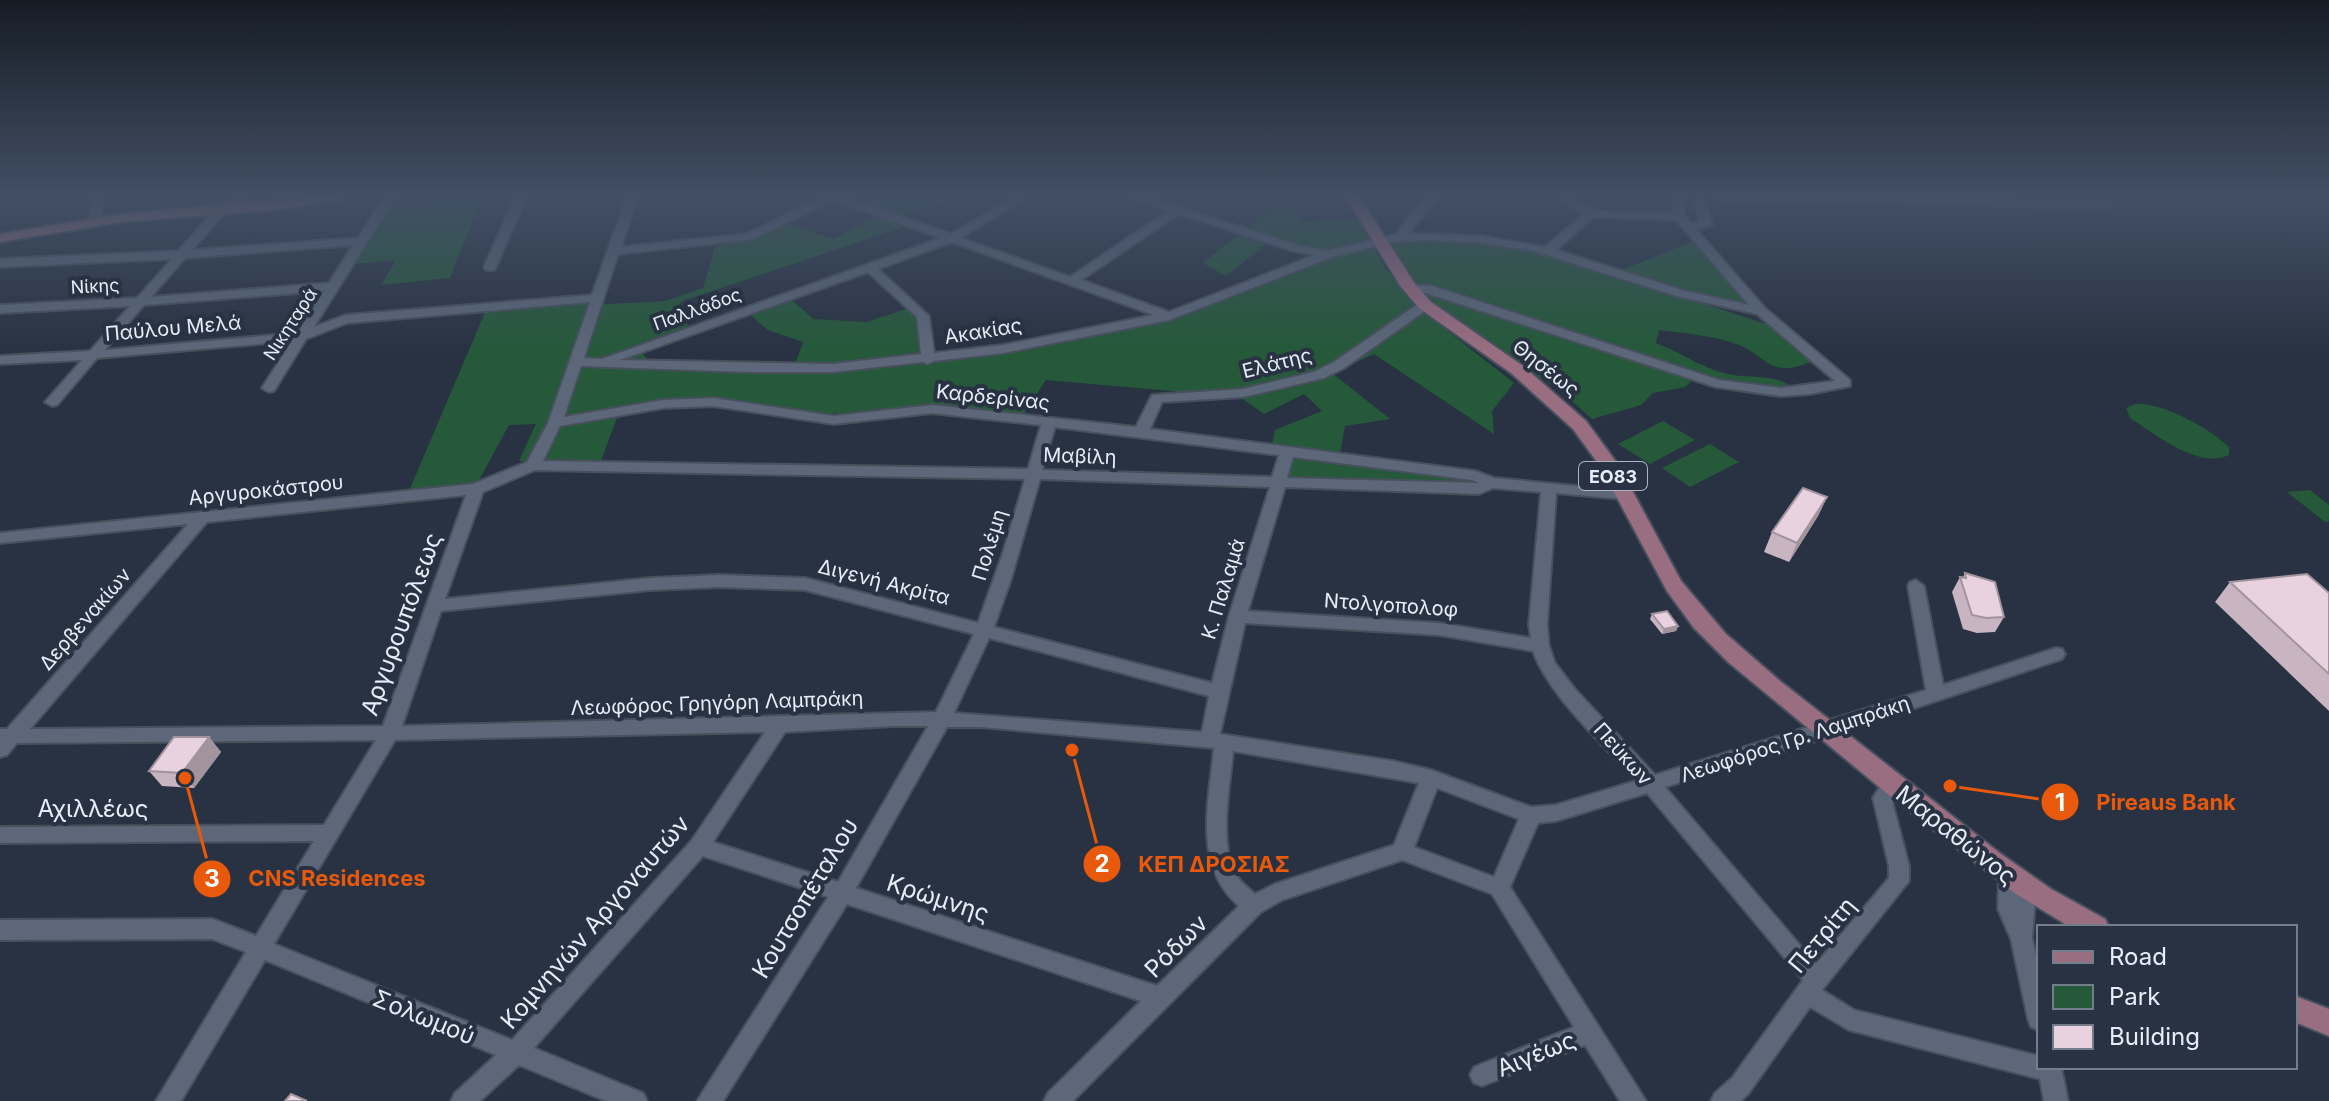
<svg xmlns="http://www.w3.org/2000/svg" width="2329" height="1101" viewBox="0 0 2329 1101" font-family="Inter,sans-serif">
<rect width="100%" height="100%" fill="#283242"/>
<path fill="#25593a" d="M483,196L450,278L381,285L396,260L354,264L388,206Z
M876,196H952L930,209L920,206L898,220L910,225L682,301L675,311L689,326L635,346L649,361L644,370L792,373L803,342L768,330L748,313L790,299L814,319L867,322L906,309L927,325L917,356L920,364L1004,352L1178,316L1313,265L1333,254L1331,250L1301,247L1274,238L1226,276L1203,263L1280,201L1293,204L1303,222L1358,219L1384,266L1412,303L1514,383L1492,411L1494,434L1374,354L1332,373L1390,419L1345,426L1340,454L1272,445L1275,430L1322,411L1304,394L1264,414L1240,397L1046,380L1023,415L935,406L827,414L718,399L621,407L601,461H519L536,424L509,425L477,484L409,491L486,310L593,301V305L665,301L703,288L715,247L763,236L787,223L833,239L888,210L867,201Z
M1419,239L1484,243L1573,261L1775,327L1813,361C1765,381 1768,353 1733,343C1709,335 1683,333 1659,330L1656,343C1683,353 1704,370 1733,375C1751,378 1781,374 1795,390L1719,380L1417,284L1391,245Z
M1696,240L1749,306L1720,302L1617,272Z
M1423,292L1694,379L1685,387L1653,393L1641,405L1592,419L1565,395L1452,318Z
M2135,404C2160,401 2211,429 2229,447V455C2199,470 2155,434 2130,418L2126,408Z
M1663,421L1695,440L1650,464L1618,444Z
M1710,444L1739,462L1690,487L1662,468Z
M1292,457L1478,480L1479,485L1286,478Z
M2310,490L2329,505V521L2325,522L2287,492Z"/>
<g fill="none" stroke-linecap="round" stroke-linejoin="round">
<defs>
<path id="minor" d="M93,196H104L101,221L95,224L89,221Z
M237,196H247L248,210H240Z
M385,196H396L314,327L345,315L592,295L627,196H638L621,247L747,234L823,196H844L951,234L1015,196H1028L961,238L1070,277L1168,211L1129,196H1145L1300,246L1328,251L1396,234L1413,211L1428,196H1440L1409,233L1482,236L1545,247L1584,214L1557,196H1570L1594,211L1673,213L1672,196H1683L1685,216L1690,223L1700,222L1693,196H1704L1712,225L1696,229L1765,308L1850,380V386L1810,394L1781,396L1716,387L1426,293L1405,290V284L1432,286L1719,380L1781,388L1835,381L1757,314L1677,296L1534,251L1482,243L1429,240L1393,242L1332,257L1169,320L1003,353L934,361L928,364L923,362L833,372H745L581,366L564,417L663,400L713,398L834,416L932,405L1136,427L1152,395L1243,389L1314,372L1334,362L1421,302H1429V308L1344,368L1324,378L1243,397L1162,402L1150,429L1475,471L1494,478L1628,491L1631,494L1628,497L1623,499L1556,493L1547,625L1549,646L1555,663L1575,689L1655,775L1926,690L1908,586L1910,582L1916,580L1924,586L1943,685L2056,648L2062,649L2065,654L2062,659L1816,741L1665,787L1816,964L1889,878V866L1873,798C1879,787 1887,776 1900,780L1903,786L1893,800V805L1909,866V881L1822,990L1854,1010L2039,1056V1067H2061L2068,1101H2044L2040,1079L1849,1030L1810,1007L1748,1094L1741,1101H1711L1715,1093L1732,1078L1803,980L1647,793L1556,821L1538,823L1510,887L1646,1101H1620L1585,1045L1482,1086L1474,1083L1470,1075L1474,1067L1574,1027L1492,894L1402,860L1282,900L1261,912L1073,1101H1044L1048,1093L1141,1001L847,904L723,1101H697L828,897L703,856L534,1048L643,1093L647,1101H606L519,1065L480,1101H451L455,1093L496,1055L265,960L181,1101H156L246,952L212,939L0,940V920L213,919L256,936L314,841L0,843V827L324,825L376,740L17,743L7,755L0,757V729H7L188,524L0,543V533L473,484L527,462L548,423L590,302L347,323L306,339L274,391L269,392L262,388L292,341L97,358L57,405L52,406L45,402L82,360L0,364V356L90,351L130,306L0,313V305L137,298L172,259L0,267V259L178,251L217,208L221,207L227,210L192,250L358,238ZM833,200L941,238L602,359L584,358L618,254L754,239ZM1179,214L1294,251L1315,255L1169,312L1081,280ZM1594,217L1676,220L1749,305L1685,291L1556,250ZM952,242L1154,315L1003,345L934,353L929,316L878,269ZM353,245L329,283L151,297L185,258ZM868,272L917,317L921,354L833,364L620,360ZM324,291L297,333L105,350L144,305ZM713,406L834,424L932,413L1041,425L1028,469L543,461L560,426L663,408ZM1055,427L1279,455L1272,477L1042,470ZM1293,457L1472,480L1479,483L1287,478ZM535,470L1025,479L1003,553L978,623L805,578L719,575L651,578L445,599L483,492ZM1040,479L1270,487L1229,616L1212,683L994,627L1011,579ZM1285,487L1479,494L1493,488L1541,492L1529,625L1531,638L1439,623L1248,611ZM466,495L383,726L30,729L207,522ZM719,587L805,590L974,634L936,712L402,726L441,611L651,590ZM1245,623L1439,635L1533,651C1549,696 1604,745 1636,781L1556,805L1531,807L1431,770L1393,761L1220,734ZM989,638L1209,696L1202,732L954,713ZM893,726H928L838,882L713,842L785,732ZM947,727H981L1214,748C1209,802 1192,866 1239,906L1157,986L856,888ZM765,732L692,840L512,1040L274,944L395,740ZM1233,751L1419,783L1394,845L1275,884L1255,894C1247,887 1238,880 1234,871C1219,838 1230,786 1233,751ZM1437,788L1519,819L1494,877L1414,847Z
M515,196H527L496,267L494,270H486L484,267Z
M1711,196H1860L2107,202L2113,205L2107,208L1717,199Z
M2009,867L2016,870L2019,882L2026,880L2033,883L2036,889L2032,938L2039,968V1030L2031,1027L2028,1019L2011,939L1998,909L1999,876L2002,870Z"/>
<path id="major" d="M313,196H348L341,200L273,210L121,222L0,242V234L121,214Z
M1345,196H1359L1415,284L1431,302L1523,366L1586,421L1619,466L1681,581L1726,634L1780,681L2001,854L2051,889L2105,919L2109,927H2070L2016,894L1901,805L1728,662L1694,628L1667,591L1600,466L1573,429L1511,373L1419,308L1401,287Z
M2295,996L2329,1009V1036L2295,1022Z"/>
</defs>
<use href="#minor" stroke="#48505e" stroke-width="4"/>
<use href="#major" stroke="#48505e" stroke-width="4"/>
<use href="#minor" fill="#5c6779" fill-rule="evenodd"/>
<use href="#major" fill="#9a6e81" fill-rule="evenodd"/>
</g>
<path fill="#c8b5c1" d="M1827,497L1818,516L1789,562L1764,552L1772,532Z
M1965,573L2004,617L1995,632L1977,633L1963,629L1952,592L1960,577H1963Z
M2230,582L2329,593V711L2215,602Z
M1652,614L1678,626L1676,631L1662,634L1650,619Z
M209,737L221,752L194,788L162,786L149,771Z"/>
<path fill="#a2939d" d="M1827,497L1818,516L1789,562L1797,543Z
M1678,626L1676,631L1662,634L1664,629Z
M209,737L221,752L194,788L182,773Z"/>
<path fill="#e8d2e0" stroke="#a2939d" stroke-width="2" d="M1803,488L1827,497L1797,543L1772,532Z
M1965,573L1995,582L2004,617L1986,618L1972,615L1960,577L1966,578Z
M2307,574L2329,593V674L2230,582Z
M1667,611L1678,626L1664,629L1652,614Z
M174,737H209L182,773L149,771Z
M291,1094L307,1101H285Z"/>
<linearGradient id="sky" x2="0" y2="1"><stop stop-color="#161c24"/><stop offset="0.56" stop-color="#424f65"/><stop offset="1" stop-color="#424f65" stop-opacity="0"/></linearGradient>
<rect width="2329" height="350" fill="url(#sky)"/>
<g text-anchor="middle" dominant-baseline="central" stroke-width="8" stroke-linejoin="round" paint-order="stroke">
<g font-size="18" fill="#e6edf7" stroke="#283242">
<text transform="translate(95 286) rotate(-3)">Νίκης</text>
<text transform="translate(697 309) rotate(-20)">Παλλάδος</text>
<text transform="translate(290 324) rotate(-57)">Νικηταρά</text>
</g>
<rect fill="#283242" stroke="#adb5c1" stroke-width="2" x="1579" y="462" width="68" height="28" rx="6"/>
<g font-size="18" font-weight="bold" fill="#e6edf7">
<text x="1613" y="476">ΕΟ83</text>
</g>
<g font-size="20" fill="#e6edf7" stroke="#283242">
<text transform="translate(173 328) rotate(-5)">Παύλου Μελά</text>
<text transform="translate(983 331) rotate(-9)">Ακακίας</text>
<text transform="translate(1277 363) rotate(-14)">Ελάτης</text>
<text transform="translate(1546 368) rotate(38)">Θησέως</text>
<text transform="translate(993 397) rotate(6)">Καρδερίνας</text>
<text transform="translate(1080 456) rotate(2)">Μαβίλη</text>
<text transform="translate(266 490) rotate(-6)">Αργυροκάστρου</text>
<text transform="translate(989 545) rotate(-73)">Πολέμη</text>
<text transform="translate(884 582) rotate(14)">Διγενή Ακρίτα</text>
<text transform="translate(1223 589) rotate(-73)">Κ. Παλαμά</text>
<text transform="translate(1391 605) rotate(4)">Ντολγοπολοφ</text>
<text transform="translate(85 619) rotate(-49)">Δερβενακίων</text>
<text transform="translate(717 703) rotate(-2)">Λεωφόρος Γρηγόρη Λαμπράκη</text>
<text transform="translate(1795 739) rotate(-18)">Λεωφόρος Γρ. Λαμπράκη</text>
<text transform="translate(1623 754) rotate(48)">Πεύκων</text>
</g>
<g font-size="24" fill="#e6edf7" stroke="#283242">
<text transform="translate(401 624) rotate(-70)">Αργυρουπόλεως</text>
<text x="93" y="808">Αχιλλέως</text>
<text transform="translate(1956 835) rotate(38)">Μαραθώνος</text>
<text transform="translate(805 898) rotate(-59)">Κουτσοπέταλου</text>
<text transform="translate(938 898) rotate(18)">Κρώμνης</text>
<text transform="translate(595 922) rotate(-49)">Κομνηνών Αργοναυτών</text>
<text transform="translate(1822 935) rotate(-50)">Πετρίτη</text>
<text transform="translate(1176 946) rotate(-45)">Ρόδων</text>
<text transform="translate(424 1017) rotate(22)">Σολωμού</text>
<text transform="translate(1536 1054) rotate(-22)">Αιγέως</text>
</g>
</g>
<path fill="none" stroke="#e8590c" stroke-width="3" d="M1950 786L2060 802M1072 750L1102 864M185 778L212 879"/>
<g fill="#e8590c" stroke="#283242" stroke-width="3">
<circle cx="1950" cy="786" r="8"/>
<circle cx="1072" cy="750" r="8"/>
<circle cx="185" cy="778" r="8"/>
<circle cx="2060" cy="802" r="20"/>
<circle cx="1102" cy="864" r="20"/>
<circle cx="212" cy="879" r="20"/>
</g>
<g font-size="24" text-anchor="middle" font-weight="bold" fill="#fff">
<text x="2060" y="811">1</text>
<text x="1102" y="872">2</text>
<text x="212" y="887">3</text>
</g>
<g font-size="22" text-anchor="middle" font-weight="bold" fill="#e8590c" stroke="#283242" stroke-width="8" stroke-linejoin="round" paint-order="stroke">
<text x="2166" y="810">Pireaus Bank</text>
<text x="1214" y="872">ΚΕΠ ΔΡΟΣΙΑΣ</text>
<text x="337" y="886">CNS Residences</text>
</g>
<rect x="2037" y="925" width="260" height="144" fill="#283242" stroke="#747d8a" stroke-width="2"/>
<rect x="2053" y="951" width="40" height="12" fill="#9a6e81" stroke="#747d8a" stroke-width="2"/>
<text x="2109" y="965" font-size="24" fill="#e6edf7">Road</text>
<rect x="2053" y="985" width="40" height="24" fill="#25593a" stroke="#747d8a" stroke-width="2"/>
<text x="2109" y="1005" font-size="24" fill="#e6edf7">Park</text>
<rect x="2053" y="1025" width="40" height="24" fill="#e8d2e0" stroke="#747d8a" stroke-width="2"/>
<text x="2109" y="1045" font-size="24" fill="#e6edf7">Building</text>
</svg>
